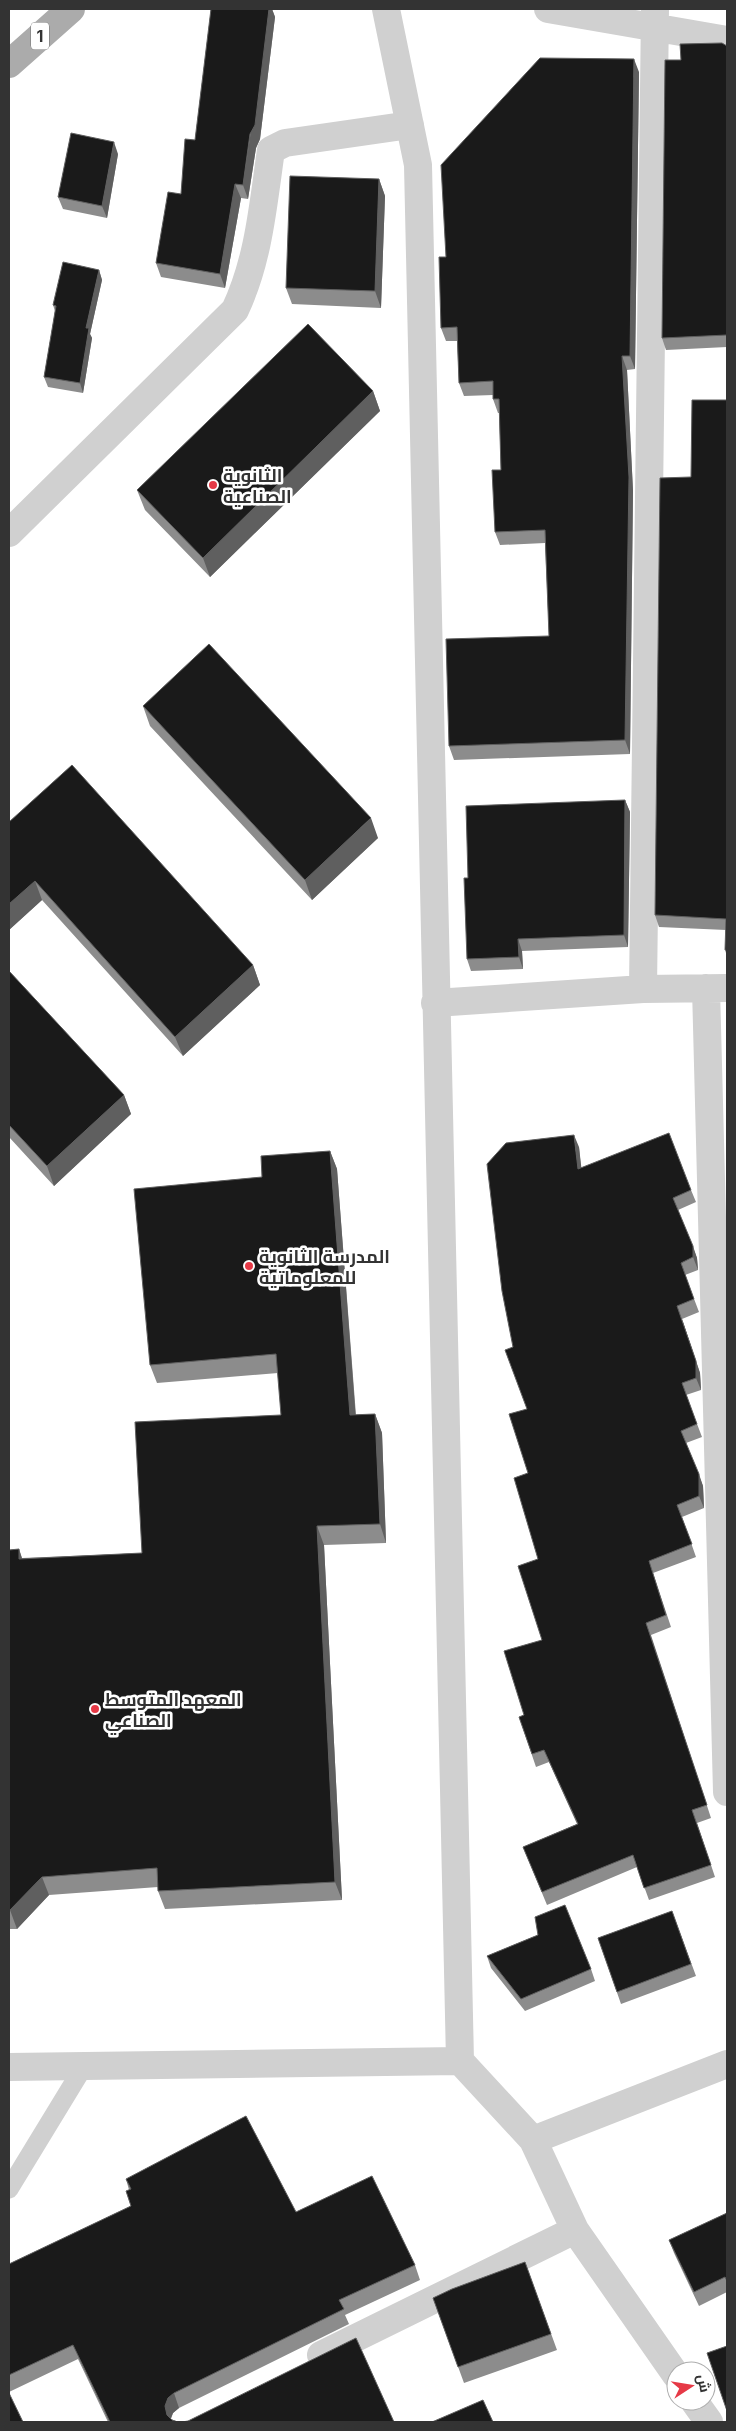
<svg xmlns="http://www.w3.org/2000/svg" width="736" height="2431" viewBox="0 0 736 2431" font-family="Inter,Cairo,sans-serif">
<rect width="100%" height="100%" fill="#fff"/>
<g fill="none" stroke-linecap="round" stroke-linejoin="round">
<path stroke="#d0d0d0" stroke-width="19" d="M9,2189L84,2066"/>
<path stroke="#d0d0d0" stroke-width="28" d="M386,9L418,165L460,2061L533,2140L575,2230L676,2375
M548,9L727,40
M9,533L235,310C259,259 263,205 271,150L285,143L410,125
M706,988L727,1792
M643,989L655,9
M435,1003L643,989L727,988
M9,2067L460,2061
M533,2140L727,2064
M321,2355L575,2230
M694,2401L709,2422"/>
<path stroke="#ababab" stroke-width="28" d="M9,64L71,9"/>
</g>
<path fill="#8c8c8c" d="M211,9H272L275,17L260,139L256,148L248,199L241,198L225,288L161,277L156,263L181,194L195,140Z
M727,46V347L666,350L662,338L681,60Z
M639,72L635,369L627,370L633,491L630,754L454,760L449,746L549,636L545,543L500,545L495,532L501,470L499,413H498L493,399V395L464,396L459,383L457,341H446L441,328L446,257Z
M118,154L107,218L63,209L58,197Z
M379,179L385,196L381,308L292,304L286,288Z
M99,270L102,280L90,334L92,338L83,393L48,387L44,377L55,311L53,305Z
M373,391L380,411L210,577L145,510L137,490Z
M727,400V956L725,950L726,930L659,927L655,915L691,477Z
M143,706L378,838L312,900L150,726Z
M625,800L630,812L628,947L522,951L523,969L471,971L467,959L468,878Z
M9,822L253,965L260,985L183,1056L42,900L9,930Z
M9,971L124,1095L131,1114L54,1186L9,1137Z
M579,1147L581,1168L691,1190L696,1202L678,1210L697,1258L698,1270L685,1275L699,1312L682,1319L700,1373L701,1390L686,1395L702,1437L686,1443L703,1486L704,1508L682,1517L696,1557L653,1573L671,1627L651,1635L711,1818L697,1823L715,1877L649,1900L637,1867L547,1905L523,1847L577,1824L549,1762L536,1767L519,1717L524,1715L542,1640L538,1559L528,1473L527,1409L513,1347Z
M330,1151L337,1169L356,1415L375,1414L382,1433L386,1543L324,1545L342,1900L165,1909L158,1891V1887L49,1895L17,1929H9V1550L19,1549L22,1558L142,1553L281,1415L278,1373L157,1383L150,1365L262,1177Z
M672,1911L696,1976L621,2004L598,1938Z
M538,1935L591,1969L595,1981L525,2011L491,1968L487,1956Z
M126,2179L296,2212L415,2265L420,2280L345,2315L349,2324L179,2408L173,2413L171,2419L178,2422H108L78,2359L9,2392V2264L131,2206L129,2190Z
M727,2213V2292L699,2306L674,2253L669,2240Z
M525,2262L557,2350L464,2383L433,2298Z"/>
<path fill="#5f5f5f" d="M269,9H272L275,17L260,139L256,148L248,199L243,185Z
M634,59L639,72L635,369L630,356Z
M114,142L118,154L107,218L102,206Z
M379,179L385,196L381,308L375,291Z
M235,184L241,198L225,288L220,274Z
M99,270L102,280L90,334L92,338L83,393L80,383L86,328Z
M622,356L627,370L633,491L630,754L625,740Z
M373,391L380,411L210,577L203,558Z
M625,800L630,812L628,947L624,935Z
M371,818L378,838L312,900L305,880Z
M35,881L42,900L9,930V904Z
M518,939L522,951L523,969L519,957Z
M253,965L260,985L183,1056L175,1037Z
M124,1095L131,1114L54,1186L47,1166Z
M574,1135L579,1147L583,1182L578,1169Z
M330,1151L337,1169L357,1434L350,1415Z
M693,1246L697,1258L698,1270L693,1257Z
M682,1319L700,1373L701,1390L696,1378Z
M375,1414L382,1433L386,1543L380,1524Z
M699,1474L703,1486L704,1508L699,1496Z
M317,1526L324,1545L342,1900L335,1882Z
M19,1549L25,1568L19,1559Z
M42,1877L49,1895L17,1929L10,1910Z
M174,2393L179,2408L173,2413L170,2420L167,2415L165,2406L168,2398Z"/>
<path fill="#1a1a1a" stroke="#5f5f5f" d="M211,9H269L255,125L250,134L243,185L235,184L220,274L156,263L168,192L181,194L185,139L195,140Z
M722,43L727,46V335L662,338L665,60H681L680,44Z
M540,58L634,59L630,356H622L629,477L625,740L449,746L446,639L549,636L545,530L495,532L492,470H501L499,399H493V381L459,383L457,327L441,328L439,257H446L441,165Z
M71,133L114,142L102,206L58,197Z
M290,176L379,179L375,291L286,288Z
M63,262L99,270L86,328H89L80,383L44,377L56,306L53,305Z
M308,324L373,391L203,558L137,490Z
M692,400H727V950H725L726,919L655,915L660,478L691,477Z
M209,644L371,818L305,880L143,706Z
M72,765L253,965L175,1037L35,881L9,904V822Z
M625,800L624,935L518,939L519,957L467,959L464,878H468L466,806Z
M9,971L124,1095L47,1166L9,1125Z
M669,1133L691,1190L673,1198L693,1246V1257L681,1263L694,1299L677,1306L696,1361V1378L682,1383L697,1424L681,1431L699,1474V1496L677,1505L692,1544L649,1561L666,1615L646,1623L707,1805L692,1810L711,1865L644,1888L633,1855L542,1892L523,1847L578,1824L544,1750L532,1754L519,1717L524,1715L504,1651L542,1640L518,1566L538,1559L514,1478L528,1473L509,1414L527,1409L505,1350L513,1347L502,1291L487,1164L506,1143L574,1135L578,1169Z
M330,1151L350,1415L375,1414L380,1524L317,1526L335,1882L158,1891L157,1868L42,1877L10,1910H9V1550L19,1549V1559L142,1553L135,1422L281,1415L276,1354L150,1365L134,1189L262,1177L261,1156Z
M565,1905L591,1969L521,1999L487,1956L538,1935L535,1917Z
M672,1911L691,1964L617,1992L598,1938Z
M246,2116L296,2212L372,2176L415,2265L339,2300L344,2309L174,2393L168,2398L165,2406L167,2415L172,2420L178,2422H110L73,2345L9,2375V2264L131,2206L126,2191L131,2189L126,2179Z
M727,2213V2281L725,2277L694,2292L669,2240Z
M525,2262L551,2334L458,2367L433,2298L452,2289Z
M356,2338L394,2422H182L188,2421Z
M727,2346V2411L707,2353Z
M9,2393L23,2422H9Z
M483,2400L493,2422H432Z"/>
<g fill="#e63946" stroke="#fff" stroke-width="2">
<circle cx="213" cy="485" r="5"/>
<circle cx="249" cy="1266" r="5"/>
<circle cx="95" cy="1709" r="5"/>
</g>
<g text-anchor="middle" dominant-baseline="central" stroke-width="5" stroke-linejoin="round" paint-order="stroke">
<rect fill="#fff" stroke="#707070" stroke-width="1" x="31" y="22.5" width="18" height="27" rx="4"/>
<g font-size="16" font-weight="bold" fill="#333">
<text x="40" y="36">1</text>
</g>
<g font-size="18" font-weight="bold" fill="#333" stroke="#fff" text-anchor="start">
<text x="223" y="475">الثانوية<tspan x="223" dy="21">الصناعية</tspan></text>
<text x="259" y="1256">المدرسة الثانوية<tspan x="259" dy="21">للمعلوماتية</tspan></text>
<text x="105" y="1699">المعهد المتوسط<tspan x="105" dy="21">الصناعي</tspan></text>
</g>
</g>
<rect width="736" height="2431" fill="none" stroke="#333333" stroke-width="20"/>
<g transform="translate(691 2386) rotate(78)"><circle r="24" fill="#ffffff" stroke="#adadad"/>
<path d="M0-4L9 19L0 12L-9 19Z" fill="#e63946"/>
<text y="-8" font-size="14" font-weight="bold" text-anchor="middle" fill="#333333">ش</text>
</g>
</svg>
